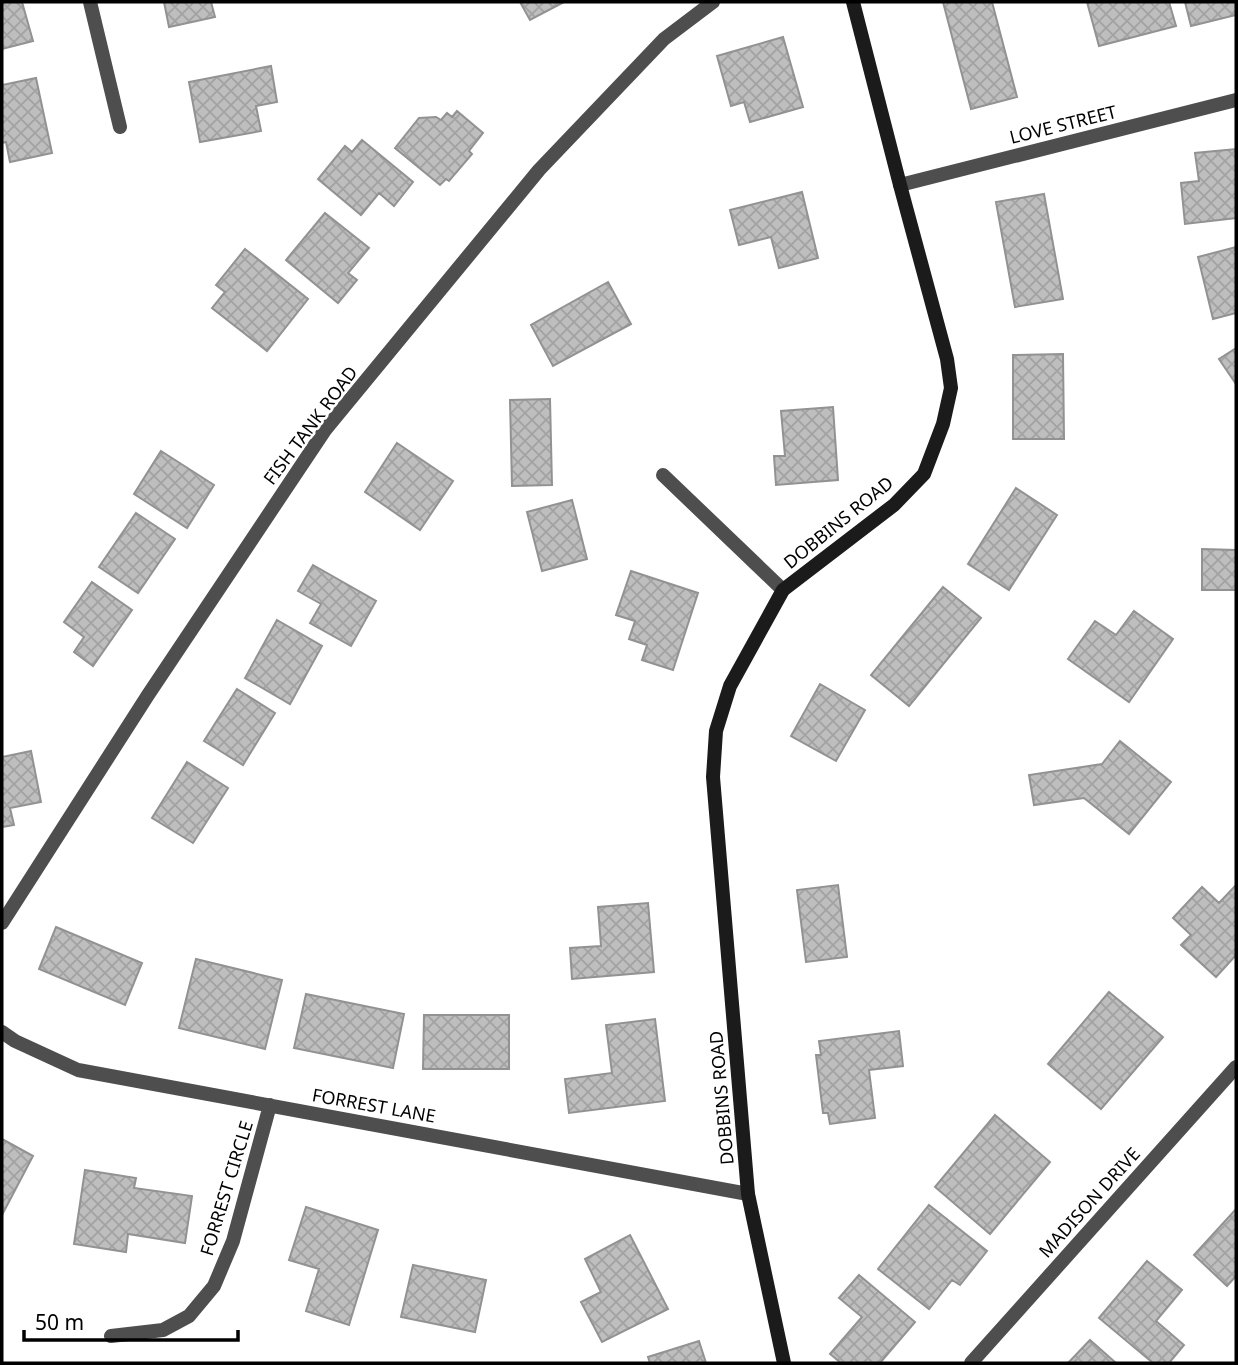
<svg xmlns="http://www.w3.org/2000/svg" width="1238" height="1365" viewBox="0 0 1238 1365" font-family="'Noto Sans',sans-serif">
<defs>
<pattern id="building-cross-hatch" width="8" height="8" patternUnits="userSpaceOnUse" patternTransform="scale(1.75)"><rect width="8" height="8" fill="#bebebe"/><path d="M0 0l8 8M0 8l8-8" fill="none" stroke="#a2a2a2"/></pattern>
</defs>
<rect width="100%" height="100%" fill="#fff"/>
<path fill="url(#building-cross-hatch)" stroke="#929292" stroke-width="2" d="M2,2H22L33,41L2,49Z
M164,2H211L215,17L169,27Z
M520,2H564L530,20Z
M943,2H992L1017,97L971,109Z
M1087,2H1169L1176,26L1099,46Z
M1185,2H1236V15L1191,26Z
M783,37L803,107L750,122L744,102L731,106L717,56Z
M271,66L277,102L256,106L261,131L200,142L189,82Z
M36,78L52,153L10,162L6,142L2,143V85Z
M457,111L483,133L469,151L472,154L449,181L446,179L440,185L395,148L419,118L436,117L441,120L447,113L452,117Z
M362,140L413,182L394,206L379,193L361,215L318,179L345,146L352,152Z
M1236,149V218L1185,224L1181,183L1199,181L1195,153Z
M802,192L818,258L779,268L771,237L739,245L730,210Z
M1044,194L1063,299L1015,307L996,202Z
M325,213L369,248L348,273L357,280L338,303L286,260Z
M1236,247V313L1213,319L1198,257Z
M245,249L308,299L267,351L212,308L225,292L216,285Z
M608,282L631,324L553,366L531,325Z
M1236,348V384L1219,359Z
M1063,354L1064,439H1013V355Z
M550,399L552,485L512,486L510,400Z
M833,407L838,480L776,485L774,456H785L781,411Z
M397,443L453,481L420,530L365,492Z
M161,451L214,485L187,528L134,494Z
M1016,488L1057,515L1009,590L968,564Z
M572,500L587,559L542,571L527,512Z
M136,513L175,539L138,593L99,567Z
M1202,549L1236,550V590H1202Z
M313,565L376,601L351,646L310,623L321,604L298,591Z
M631,571L698,593L673,670L642,660L647,645L629,639L635,621L616,615Z
M92,582L132,610L93,666L74,652L84,637L64,622Z
M943,587L981,618L909,706L871,675Z
M1134,611L1173,639L1129,702L1068,659L1095,621L1116,635Z
M277,620L322,646L290,704L245,678Z
M820,684L865,710L836,761L791,736Z
M237,689L275,713L243,765L204,741Z
M1120,741L1171,782L1129,834L1084,798L1034,805L1029,775L1102,764Z
M31,751L41,802L10,808L14,825L2,827V757Z
M187,762L228,788L193,843L152,818Z
M838,885L847,957L806,962L797,890Z
M1236,885V955L1216,977L1181,945L1191,935L1173,918L1202,887L1219,903Z
M648,903L654,972L572,979L570,948L601,946L598,907Z
M56,927L142,963L125,1005L39,969Z
M196,959L282,980L265,1049L179,1028Z
M1109,992L1163,1037L1101,1109L1048,1064Z
M306,994L404,1014L393,1068L294,1048Z
M424,1015H509V1069H423Z
M655,1019L665,1101L569,1113L565,1079L612,1073L606,1025Z
M899,1031L903,1066L869,1070L875,1118L830,1124L828,1113H823L816,1055H821L819,1041Z
M995,1115L1050,1162L990,1234L935,1187Z
M2,1139L33,1156L2,1215Z
M85,1170L136,1178L134,1188L192,1196L185,1243L128,1234L126,1252L74,1244Z
M929,1205L987,1251L960,1285L952,1280L929,1309L878,1269Z
M306,1207L378,1230L349,1325L306,1311L319,1269L289,1260Z
M1236,1209V1276L1227,1286L1194,1255Z
M630,1235L668,1309L602,1342L581,1302L601,1292L585,1259Z
M1147,1261L1182,1290L1156,1321L1184,1345L1169,1363H1153L1099,1318Z
M413,1265L486,1280L475,1332L401,1317Z
M859,1275L915,1322L880,1363H841L830,1354L862,1317L839,1298Z
M1090,1340L1116,1363H1068Z
M699,1341L706,1363H650L648,1357Z"/>
<g fill="none" stroke-linecap="round" stroke-linejoin="round">
<path stroke="#4e4e4e" stroke-width="14" d="M90,2L120,127
M900,185L1236,100
M663,475L783,590
M2,923L148,695L325,430L539,170L664,39L713,2
M2,1032L15,1041L78,1070L748,1194
M111,1336L163,1330L189,1316L214,1286L233,1241L270,1105
M971,1363L1236,1067"/>
<path stroke="#1b1b1b" stroke-width="14" d="M784,1363L748,1194L713,777L716,731L730,686L783,590L894,505L924,474L943,424L951,388L947,359L900,185L853,2"/>
</g>
<g text-anchor="middle" dominant-baseline="central" stroke-width="5" stroke-linejoin="round" paint-order="stroke">
<g font-size="18" fill="#000" stroke="#fff">
<text transform="translate(1063 124) rotate(-14)">LOVE STREET</text>
<text transform="translate(310 425) rotate(-53)">FISH TANK ROAD</text>
<text transform="translate(838 522) rotate(-39)">DOBBINS ROAD</text>
<text transform="translate(721 1098) rotate(-95)">DOBBINS ROAD</text>
<text transform="translate(374 1105) rotate(10)">FORREST LANE</text>
<text transform="translate(226 1188) rotate(-73)">FORREST CIRCLE</text>
<text transform="translate(1089 1202) rotate(-48)">MADISON DRIVE</text>
</g>
</g>
<rect width="1238" height="1365" fill="none" stroke="#000000" stroke-width="7"/>
<path d="M24 1330v10h214v-10" fill="none" stroke="#000000" stroke-width="3.5"/>
<text x="35" y="1330" font-size="21" fill="#000000" stroke="#ffffff" stroke-width="5" paint-order="stroke">50 m</text>
</svg>
